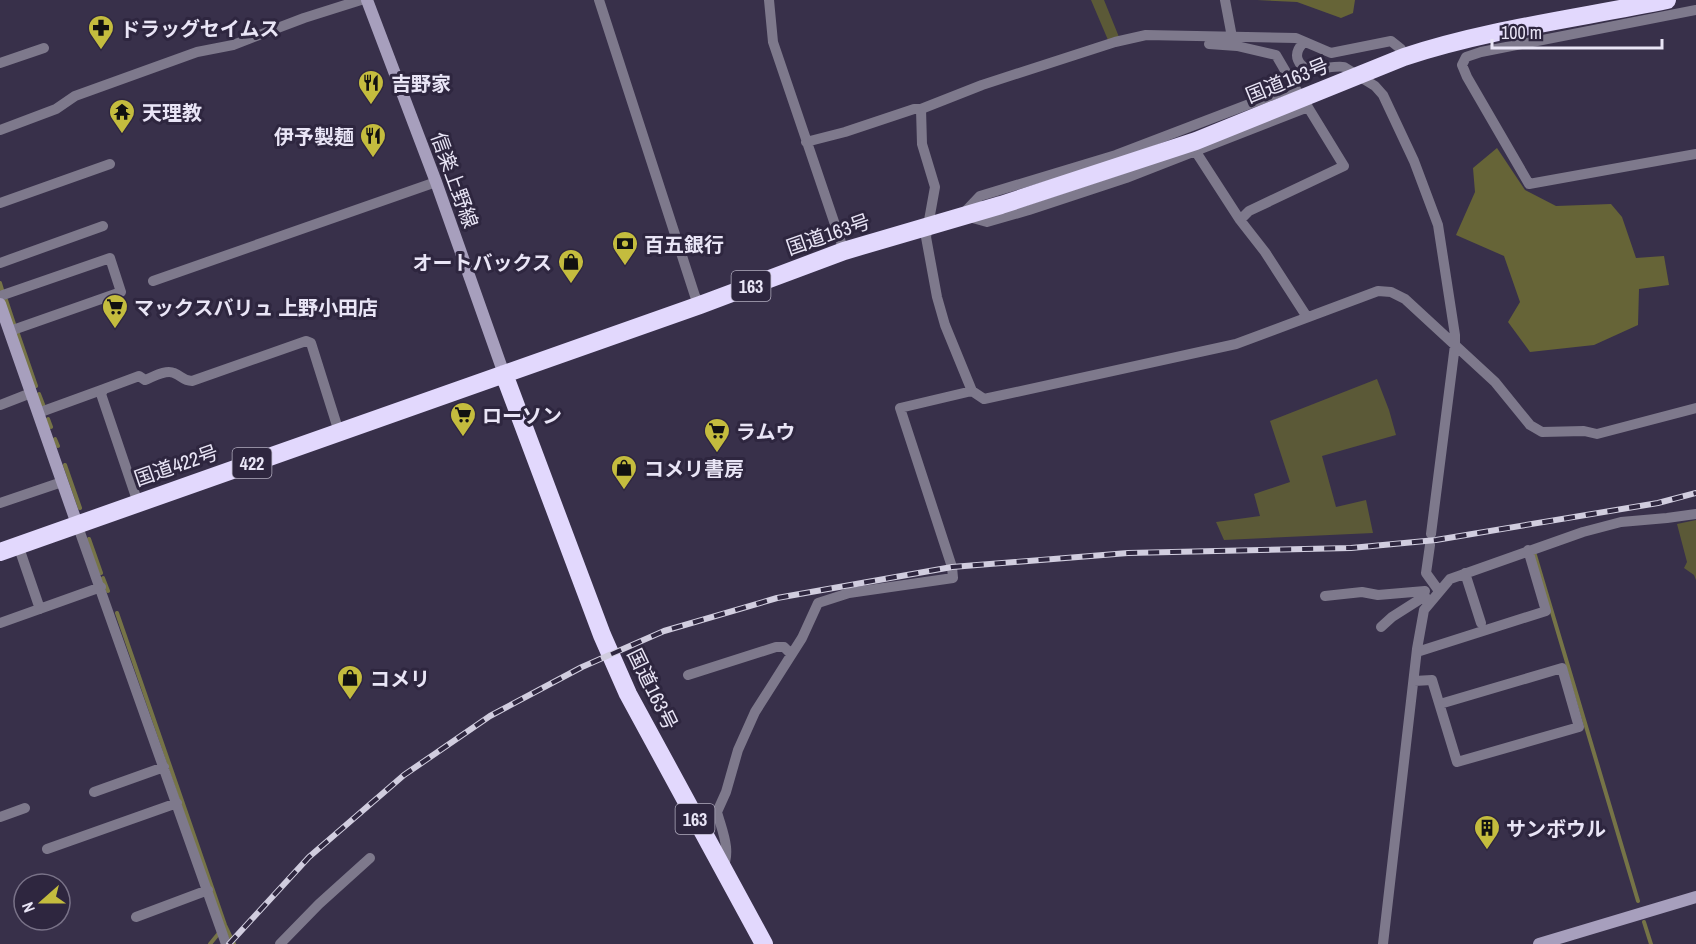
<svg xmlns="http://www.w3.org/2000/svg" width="1696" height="944" viewBox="0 0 1696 944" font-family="'Archivo Narrow','Noto Sans JP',sans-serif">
<rect width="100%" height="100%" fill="#38304a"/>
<path fill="#5b5937" d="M1091,0H1104L1119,37L1108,40Z
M1377,379L1389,410L1396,435L1322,456L1336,507L1366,500L1373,533L1224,540L1216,522L1260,516L1254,494L1290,482L1270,421Z
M1696,520V580L1694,575L1684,568L1687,562L1677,524Z"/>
<path fill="#666437" d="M1257,0H1355L1353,13L1341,18L1297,2Z
M1497,148L1525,190L1556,206L1611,204L1622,217L1636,258L1664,256L1669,285L1639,289L1638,325L1594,345L1530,352L1508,322L1520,302L1504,256L1456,235L1475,192L1473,168Z"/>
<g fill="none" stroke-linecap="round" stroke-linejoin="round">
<path stroke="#767447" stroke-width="4" d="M0,283L3,293
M6,300L15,327
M18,334L36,386
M39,394L44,407
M48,419L51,427
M55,439L58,446
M65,465L80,508
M89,539L101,573
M1535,555L1638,901
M103,578L108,591
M117,613L225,925L234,944
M1644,922L1651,944
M210,944L219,933"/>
<path stroke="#7e798c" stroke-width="10" d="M599,0L695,296L700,305
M769,0L773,42L844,251
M1225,0L1232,37
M1696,10L1481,52L1466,57L1462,65L1467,77L1529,184L1696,154
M1304,42C1299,47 1295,53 1298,60C1304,77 1332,64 1344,67L1375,86L1383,95L1414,161L1438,225L1455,335V345L1431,534
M1209,44L1237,46L1276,55L1297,91
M1404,57L1401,49L1391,41L1331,53L1296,38L1146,35L1115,42L982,85L921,109L922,144L935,187L926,237L937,297L945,325L972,391L984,399L1236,344L1378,291L1391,292L1405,299L1495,382L1530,425L1542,432L1584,431L1597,434L1696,408
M0,63L44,48
M1294,87L1116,155L980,196L962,215L987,222L1029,210L1126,178L1308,107
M0,130L56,109L75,96L197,52L233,45L304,18L361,0
M806,142L845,132L914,109H921
M1196,152L1240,220L1265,252L1307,317
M0,203L110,164
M1240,220L1249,211L1344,166L1306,104
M0,263L103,226
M153,281L436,182
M0,296L110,258L121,292L10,331
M0,405L31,393
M38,413L104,389
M0,503L62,482
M138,503L101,394L104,389L139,376L145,380C153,377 166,369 174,373C182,376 183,381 192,381L306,341L311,343L339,432
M77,524L226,944
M18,545L40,609
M1430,545L1426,573L1439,591
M1465,573L1481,623
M1325,596L1362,592L1378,595L1425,591
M0,623L101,587
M1381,627L1392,617L1425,596
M1417,652L1546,611L1528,550
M688,675L776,647H784L791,654
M1414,681L1432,680L1457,762L1579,727L1562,668L1440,704
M94,792L164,767
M0,817L25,808
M47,849L177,803
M722,870C732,851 722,831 717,812L726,792L738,750L755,712L802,638L818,603L849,593L953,578L952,567L900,408L972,391
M136,917L208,890
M280,944L319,904L370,858
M1383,944L1417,649L1424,610L1450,579L1583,532L1621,522L1667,518L1696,514"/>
<path stroke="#a79fbd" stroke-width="12" d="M367,0L436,182L504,374
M0,304L77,524
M1539,944L1696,897"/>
<path stroke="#e2d8fd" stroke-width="18" d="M504,374L602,635L628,694L764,944
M0,552L700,305L844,251L1001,205L1196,141L1404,57C1489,29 1579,18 1667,0"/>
<defs>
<path id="rail" d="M229,944L309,857L404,775L490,716L582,667L664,631L777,598L952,567L1128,553L1351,548L1436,540L1658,503L1696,493"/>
</defs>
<use href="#rail" stroke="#d1cddf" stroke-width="6"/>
<use href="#rail" stroke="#2e263f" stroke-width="4" stroke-dasharray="11" stroke-linecap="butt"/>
</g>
<defs>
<symbol id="pharmacy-pin" viewBox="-11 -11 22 30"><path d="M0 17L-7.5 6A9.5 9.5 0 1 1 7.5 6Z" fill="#c4bc3e" stroke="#2e263f"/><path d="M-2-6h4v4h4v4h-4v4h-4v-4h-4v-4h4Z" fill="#111"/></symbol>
<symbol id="restaurant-pin" viewBox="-11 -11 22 30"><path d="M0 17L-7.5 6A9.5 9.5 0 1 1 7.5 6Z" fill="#c4bc3e" stroke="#2e263f"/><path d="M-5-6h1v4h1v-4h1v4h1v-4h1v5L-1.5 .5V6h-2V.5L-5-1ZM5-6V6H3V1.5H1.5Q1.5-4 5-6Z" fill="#111"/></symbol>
<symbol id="temple-pin" viewBox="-11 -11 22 30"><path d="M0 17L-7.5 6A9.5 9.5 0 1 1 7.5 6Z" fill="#c4bc3e" stroke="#2e263f"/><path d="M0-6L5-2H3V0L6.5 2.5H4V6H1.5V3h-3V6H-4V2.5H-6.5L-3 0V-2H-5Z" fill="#111"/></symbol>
<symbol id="bank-pin" viewBox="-11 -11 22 30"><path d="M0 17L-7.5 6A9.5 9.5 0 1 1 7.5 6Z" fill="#c4bc3e" stroke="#2e263f"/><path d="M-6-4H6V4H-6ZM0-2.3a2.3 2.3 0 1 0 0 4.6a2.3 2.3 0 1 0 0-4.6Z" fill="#111"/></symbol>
<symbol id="shop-pin" viewBox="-11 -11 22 30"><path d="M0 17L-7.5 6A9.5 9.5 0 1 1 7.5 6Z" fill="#c4bc3e" stroke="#2e263f"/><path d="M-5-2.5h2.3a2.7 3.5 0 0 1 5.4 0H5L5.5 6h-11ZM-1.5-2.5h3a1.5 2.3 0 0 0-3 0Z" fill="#111"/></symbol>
<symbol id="supermarket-pin" viewBox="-11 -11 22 30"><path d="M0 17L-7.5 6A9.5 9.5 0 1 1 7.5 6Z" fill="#c4bc3e" stroke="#2e263f"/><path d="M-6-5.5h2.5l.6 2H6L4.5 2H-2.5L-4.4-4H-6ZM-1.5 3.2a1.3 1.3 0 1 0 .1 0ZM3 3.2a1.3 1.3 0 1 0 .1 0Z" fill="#111"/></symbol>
<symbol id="building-pin" viewBox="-11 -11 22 30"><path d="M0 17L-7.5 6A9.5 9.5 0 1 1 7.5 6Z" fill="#c4bc3e" stroke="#2e263f"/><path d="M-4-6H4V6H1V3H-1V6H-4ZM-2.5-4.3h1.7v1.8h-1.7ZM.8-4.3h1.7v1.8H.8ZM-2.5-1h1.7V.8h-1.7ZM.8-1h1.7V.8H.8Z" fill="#111"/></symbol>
</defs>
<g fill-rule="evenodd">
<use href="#pharmacy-pin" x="86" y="13" width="30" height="40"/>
<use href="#restaurant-pin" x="356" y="68" width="30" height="40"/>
<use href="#temple-pin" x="107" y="97" width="30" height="40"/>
<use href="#restaurant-pin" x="358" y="121" width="30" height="40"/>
<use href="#bank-pin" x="610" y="229" width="30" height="40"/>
<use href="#shop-pin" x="556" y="247" width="30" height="40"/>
<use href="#supermarket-pin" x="100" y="292" width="30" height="40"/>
<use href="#supermarket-pin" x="448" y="400" width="30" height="40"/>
<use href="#supermarket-pin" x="702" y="416" width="30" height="40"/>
<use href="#shop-pin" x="609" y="453" width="30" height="40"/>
<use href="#shop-pin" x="335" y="663" width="30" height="40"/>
<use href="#building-pin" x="1472" y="813" width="30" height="40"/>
</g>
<g text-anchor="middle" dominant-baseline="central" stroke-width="6" stroke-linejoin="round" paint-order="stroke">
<g fill="#2e263f" stroke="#b1acbf" stroke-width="1.5">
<rect x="731.5" y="271" width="39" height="30" rx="4.5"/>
<rect x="232.5" y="448" width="39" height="30" rx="4.5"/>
<rect x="675.5" y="804" width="39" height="30" rx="4.5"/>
</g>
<g font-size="18" font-weight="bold" fill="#e9e5f6">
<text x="751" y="286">163</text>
<text x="252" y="463">422</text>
<text x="695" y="819">163</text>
</g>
<g font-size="20" font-weight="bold" fill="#e9e5f6" stroke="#2e263f" text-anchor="start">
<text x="120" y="28">ドラッグセイムス</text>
<text x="391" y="83">吉野家</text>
<text x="142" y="112">天理教</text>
<text x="354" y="136" text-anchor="end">伊予製麺</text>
<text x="644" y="244">百五銀行</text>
<text x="552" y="262" text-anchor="end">オートバックス</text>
<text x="134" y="307">マックスバリュ 上野小田店</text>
<text x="482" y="415">ローソン</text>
<text x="736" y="431">ラムウ</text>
<text x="644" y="468">コメリ書房</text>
<text x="370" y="678">コメリ</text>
<text x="1506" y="828">サンボウル</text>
</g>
<g font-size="20" fill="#e9e5f6" stroke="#2e263f">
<text transform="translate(1287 80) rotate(-22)">国道163号</text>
<text transform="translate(455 180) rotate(70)">信楽上野線</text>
<text transform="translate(828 234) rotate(-19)">国道163号</text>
<text transform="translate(176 465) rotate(-19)">国道422号</text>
<text transform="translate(653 689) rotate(64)">国道163号</text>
</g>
</g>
<g transform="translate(42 902) rotate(249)"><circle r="28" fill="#2e263f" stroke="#797288" stroke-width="1.5"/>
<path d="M0-4.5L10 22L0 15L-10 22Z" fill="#c4bc3e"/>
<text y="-9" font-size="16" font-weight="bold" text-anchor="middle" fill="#e9e5f6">N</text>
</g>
<path d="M1492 39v9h170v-9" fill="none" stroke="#e9e5f6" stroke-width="3"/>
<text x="1501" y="39" font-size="18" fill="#e9e5f6" stroke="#2e263f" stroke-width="4.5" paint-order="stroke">100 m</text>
</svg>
